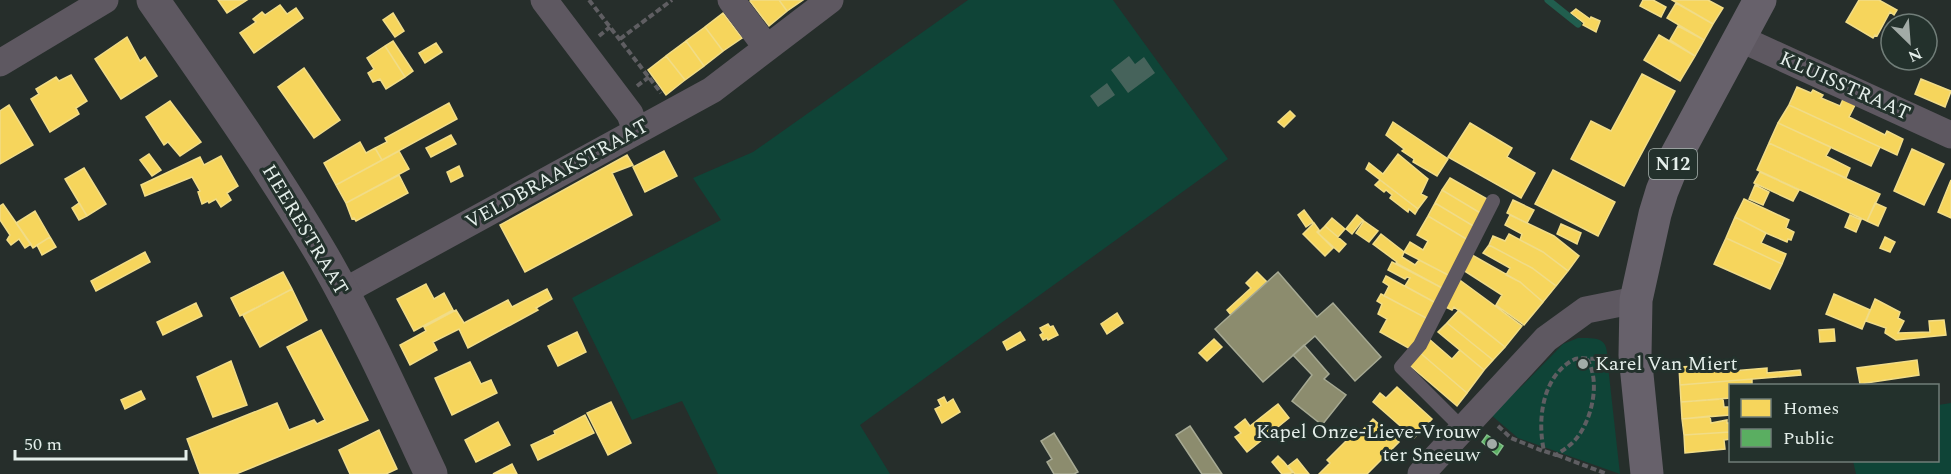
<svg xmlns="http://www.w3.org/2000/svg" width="1951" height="474" viewBox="0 0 1951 474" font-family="Spectral,serif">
<rect width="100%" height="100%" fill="#262e2b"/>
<path fill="#0f4437" d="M968,0H1113L1228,159L860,425L890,474H718L682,401L632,420L572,298L721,220L693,178L753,152Z
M1578,338C1605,338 1607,339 1608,366L1620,474L1518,438L1490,414L1522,386L1563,344Z
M1951,403V474H1856L1853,461L1938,460V405Z"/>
<path fill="#f6d55c" stroke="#f1dc87" stroke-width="1.5" d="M218,0H247L227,13Z
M752,0H779L787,11L769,26L750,1Z
M779,0H803L787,11Z
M1643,0H1653L1666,7L1661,17L1640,6Z
M1672,0H1708L1723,8L1713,24Z
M1859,0H1879L1897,10L1894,15L1890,12L1877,36L1875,35L1873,38L1846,22Z
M1676,3L1713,24L1704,40L1667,18Z
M280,5L287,14L296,8L303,18L254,53L240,33L256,22L253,19L262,12L265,15Z
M1576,9L1590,19L1591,17L1600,21L1596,32L1583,25L1584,23L1571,13Z
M393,13L404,31L395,37L383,20Z
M723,13L742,38L723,51L705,27Z
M1678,26L1704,40L1695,56L1670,40Z
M705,27L723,51L704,66L686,41Z
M1659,35L1695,56L1680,81L1644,60Z
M127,37L140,61L145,57L157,76L121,99L95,59Z
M393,41L413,71L405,77L385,46Z
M686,41L704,66L685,80L666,56Z
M436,43L442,52L425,63L419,53Z
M385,46L405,77L386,89L380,79L373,82L368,73L374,69L367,58Z
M666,56L685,80L666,95L648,70Z
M304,68L340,120L314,138L278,87Z
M1642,74L1675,91L1624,186L1571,159L1591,121L1611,131Z
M71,75L87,101L76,108L79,114L50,132L31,99L39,94L36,89L56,77L59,81Z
M1921,79L1951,91L1945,107L1915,94Z
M1797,87L1811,93L1813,90L1823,95L1821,98L1840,106L1844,97L1856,103L1849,117L1885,135L1887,131L1903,139L1897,155L1789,105Z
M170,101L201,142L180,156L168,142L164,145L146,117Z
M449,103L457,119L382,160L375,148L387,142L385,138Z
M9,105L33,145L0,164V111Z
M1789,105L1880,147L1871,166L1778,123Z
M1290,111L1295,116L1284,127L1278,122Z
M1393,122L1448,159L1437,176L1413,162L1414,159L1402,151L1404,149L1386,135Z
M1470,123L1512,148L1507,157L1535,173L1521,198L1448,157Z
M1778,123L1831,147L1826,156L1850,168L1846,178L1769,143Z
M451,135L456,144L431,157L426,148Z
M360,142L366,153L375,148L382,160L336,185L324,163Z
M1769,143L1880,194L1867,221L1757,170Z
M1912,149L1944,164L1924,205L1894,191Z
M399,151L409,169L346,203L336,185Z
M664,151L677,176L645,192L633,167Z
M149,154L161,170L152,176L140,160Z
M1398,154L1428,179L1421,194L1427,197L1418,209L1366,169L1369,163L1383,174Z
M627,155L633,165L612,173L632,215L525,272L500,225Z
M221,156L238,186L227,193L231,200L221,207L216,199L209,203L208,201L202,204L198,192L200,191L192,177L145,196L141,185L200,157L204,165Z
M459,166L463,176L451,182L447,172Z
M84,168L106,204L87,216L65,179Z
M1553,170L1615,202L1598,236L1535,204Z
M1760,172L1799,190L1793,201L1754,183Z
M399,175L408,193L356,221L354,218L352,219L346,203Z
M1450,178L1489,200L1482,214L1442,190Z
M1380,180L1418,209L1415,214L1409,209L1408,212L1390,198L1392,195L1386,190L1384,192L1375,185Z
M1951,180V218L1938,212Z
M1755,185L1769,192L1763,205L1749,199Z
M1442,190L1482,214L1475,227L1435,203Z
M1744,199L1789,220L1786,228L1794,232L1791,240L1788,239L1787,242L1766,233L1735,217Z
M1513,200L1534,210L1527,223L1507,213Z
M79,203L87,216L79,220L72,208Z
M1435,203L1475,227L1468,240L1428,216Z
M1875,203L1886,208L1878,226L1867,221Z
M3,204L31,244L25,248L19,239L11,245L7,240L10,235L0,220V206Z
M1304,210L1313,222L1306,227L1298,215Z
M35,211L50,237L33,248L16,223Z
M1357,215L1363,220L1352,234L1346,229Z
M1510,215L1554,236L1579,256L1568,271L1543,252L1520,240L1522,234L1505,225Z
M1850,215L1861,220L1856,232L1845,227Z
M1428,216L1468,240L1450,276L1404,252L1410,242L1423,250L1428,241L1417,235Z
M1735,217L1766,233L1761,243L1786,254L1782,264L1726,238Z
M1332,218L1345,229L1338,237L1325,226Z
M1364,221L1378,231L1369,242L1356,233Z
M1314,223L1319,230L1317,232L1333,248L1325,256L1303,234Z
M1561,224L1581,233L1577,244L1557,234Z
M1325,226L1346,244L1339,252L1318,233Z
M1381,234L1404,252L1402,257L1415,265L1419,260L1450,276L1444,289L1396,263L1397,262L1373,244Z
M1509,234L1543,252L1568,271L1556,286L1532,268L1489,245L1493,236L1505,241Z
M50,237L56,247L42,255L37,245Z
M1885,237L1895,242L1890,252L1880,248Z
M1726,238L1782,264L1770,289L1714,264Z
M1489,245L1532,268L1556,286L1543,302L1520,282L1506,275L1510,268L1483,253Z
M145,252L150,262L96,291L91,281Z
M1472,255L1520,282L1543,302L1524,325L1496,305L1502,295L1463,270Z
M1392,262L1444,289L1436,303L1405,286L1410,278L1407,277L1405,279L1388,270Z
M283,272L292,289L240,316L231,298Z
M1257,272L1267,282L1231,315L1227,310L1251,288L1246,283Z
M1386,276L1436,303L1428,319L1384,296L1389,286L1383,282Z
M1457,278L1522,326L1505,347L1454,307L1452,310L1443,306Z
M426,284L434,299L444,293L453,310L414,331L397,299Z
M292,289L307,320L260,347L243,315Z
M547,289L552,299L536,308L538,310L468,348L459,329L433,342L437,350L410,365L400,345L426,331L424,327L456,310L464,323L508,300L512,307Z
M1381,294L1428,319L1412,350L1380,332L1387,319L1378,314L1382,304L1377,301Z
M1834,294L1870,310L1862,329L1826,314Z
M1875,299L1900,312L1898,318L1904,321L1898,333L1930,332L1929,321L1944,320L1946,335L1896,340L1885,333L1886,328L1866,321Z
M196,303L202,316L163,335L157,322Z
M1459,310L1505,347L1493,360L1447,323Z
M1117,313L1123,323L1107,334L1101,324Z
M1447,323L1493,360L1484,370L1438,332Z
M1048,324L1050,327L1053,326L1058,335L1048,340L1047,338L1043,340L1040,335L1043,333L1040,328Z
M1834,329L1835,341L1820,342L1819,330Z
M321,330L368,420L236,474H200L187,439L277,403L289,430L314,420L317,424L325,420L287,347Z
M577,332L586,352L558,366L548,346Z
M1020,332L1025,340L1007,350L1003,342Z
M1214,339L1222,347L1207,361L1199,353Z
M1429,339L1452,359L1460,350L1484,370L1467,393L1418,351Z
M1418,351L1467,393L1457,406L1407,363Z
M1917,360L1919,375L1860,384L1857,368Z
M231,361L247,405L213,417L197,377Z
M470,362L481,384L491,380L497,393L452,415L435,378Z
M1720,365V372L1767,368V373L1800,370L1801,375L1680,385L1679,367Z
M1752,379V386H1730V398L1681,402L1680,385Z
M1397,387L1432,419L1414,438L1373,402L1380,393L1386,398Z
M141,391L145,399L125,409L121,400Z
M944,397L947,403L953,399L960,412L942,423L935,409L941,406L938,400Z
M1723,399L1724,407H1730V415L1682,419L1681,402Z
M611,402L631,443L608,455L587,413Z
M1278,404L1289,418L1247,452L1235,437L1241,433L1235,427L1245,419L1250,426Z
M585,415L594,433L538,460L531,445L555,434L554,431Z
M1710,416L1711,423L1727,420V423H1730V432L1684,435L1682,419Z
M1373,419L1399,442L1367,474H1319L1330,463L1327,460L1356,431L1359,434Z
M498,422L510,445L476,462L465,440Z
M379,430L397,469L386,474H350L339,450Z
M1730,432V439L1724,440L1725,449L1685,453L1684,435Z
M1278,456L1284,462L1293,473L1282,474L1272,462Z
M1297,459L1309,474H1295L1288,466Z
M512,464L517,474H493Z"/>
<path fill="#5aae61" stroke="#83c18a" stroke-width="1.5" d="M1487,435L1503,446L1497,455L1482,442Z"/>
<path fill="#8c8c6e" stroke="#a6a993" stroke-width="1.5" d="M1278,272L1317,317L1333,303L1381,357L1355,381L1315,336L1263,382L1215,329Z
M1304,345L1329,374L1324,379L1346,395L1322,425L1292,401L1312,375L1293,355Z
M1190,426L1222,474H1202L1176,435Z
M1054,433L1078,472L1074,474H1054L1047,462L1052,459L1041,441Z"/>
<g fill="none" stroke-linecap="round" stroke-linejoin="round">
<path stroke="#215e4e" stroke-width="7" d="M1548,0L1578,24"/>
</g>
<path fill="#46635b" d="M1129,56L1135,64L1144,57L1155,73L1128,93L1111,70Z
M1107,83L1115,95L1098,107L1090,96Z"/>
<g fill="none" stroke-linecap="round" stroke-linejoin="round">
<path stroke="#5f5e62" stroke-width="4" stroke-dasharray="6 3" stroke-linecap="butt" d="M589,0L661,93
M599,36L610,27
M620,39L672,0
M637,86L649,77
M1587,359C1601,381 1592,421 1575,440C1570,446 1563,450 1556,455L1544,451C1537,420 1542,375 1575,359C1579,357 1600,360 1608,359
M1498,426L1511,438L1543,451
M1557,455L1607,474"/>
<path stroke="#5e5861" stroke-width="14" d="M1462,428L1401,367L1420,345L1493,201"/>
<path stroke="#5e5861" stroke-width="27" d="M544,0L630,114L636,131
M731,0L767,48
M1739,38L1951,135
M0,63L105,0
M343,292L712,90L830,0
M1421,474L1546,339L1586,310L1636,300"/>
<path stroke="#5e5861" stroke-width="33" d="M153,0C212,85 272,169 324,258C364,328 397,401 431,474"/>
<path stroke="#67616b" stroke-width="33" d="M1647,474L1635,355L1636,300L1655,214L1662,191L1677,154L1760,0"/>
</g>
<g fill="#a2aba7" stroke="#23312c" stroke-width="2">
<circle cx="1583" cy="364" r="6"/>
<circle cx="1492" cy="444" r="6"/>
</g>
<g text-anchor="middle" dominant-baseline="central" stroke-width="6" stroke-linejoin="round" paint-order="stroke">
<rect fill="#23312c" stroke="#aab5b1" stroke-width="1.5" x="1649" y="149" width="48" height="30" rx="4.5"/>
<g font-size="18" font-weight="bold" fill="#e4eeea">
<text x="1673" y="164">N12</text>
</g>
<g font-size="20" fill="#e4eeea" stroke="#23312c">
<text transform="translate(1845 86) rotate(24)">KLUISSTRAAT</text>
<text transform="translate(557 174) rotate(-29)">VELDBRAAKSTRAAT</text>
<text transform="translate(305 230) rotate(59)">HEERESTRAAT</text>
</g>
<g font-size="20" fill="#e4eeea" stroke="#23312c" text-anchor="start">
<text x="1595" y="364">Karel Van Miert</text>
<text x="1480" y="432" text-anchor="end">Kapel Onze-Lieve-Vrouw<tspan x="1480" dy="23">ter Sneeuw</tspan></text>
</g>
</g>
<rect x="1729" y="384" width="210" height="78" fill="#23312c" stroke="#707d78" stroke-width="1.5"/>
<rect x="1741" y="399" width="30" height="18" fill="#f6d55c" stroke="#707d78" stroke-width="1.5"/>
<text x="1783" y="414" font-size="18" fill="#e4eeea">Homes</text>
<rect x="1741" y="429" width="30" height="18" fill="#5aae61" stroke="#707d78" stroke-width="1.5"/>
<text x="1783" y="444" font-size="18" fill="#e4eeea">Public</text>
<g transform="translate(1909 42) rotate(155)"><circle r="28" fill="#23312c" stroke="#707d78" stroke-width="1.5"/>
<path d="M0-4.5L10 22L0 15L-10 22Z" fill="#a2aba7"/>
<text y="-9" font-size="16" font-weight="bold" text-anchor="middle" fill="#e4eeea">N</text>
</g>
<path d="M15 450v9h171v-9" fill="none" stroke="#e4eeea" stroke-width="3"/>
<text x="24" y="450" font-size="18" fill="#e4eeea" stroke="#23312c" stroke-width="4.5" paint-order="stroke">50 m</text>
</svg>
